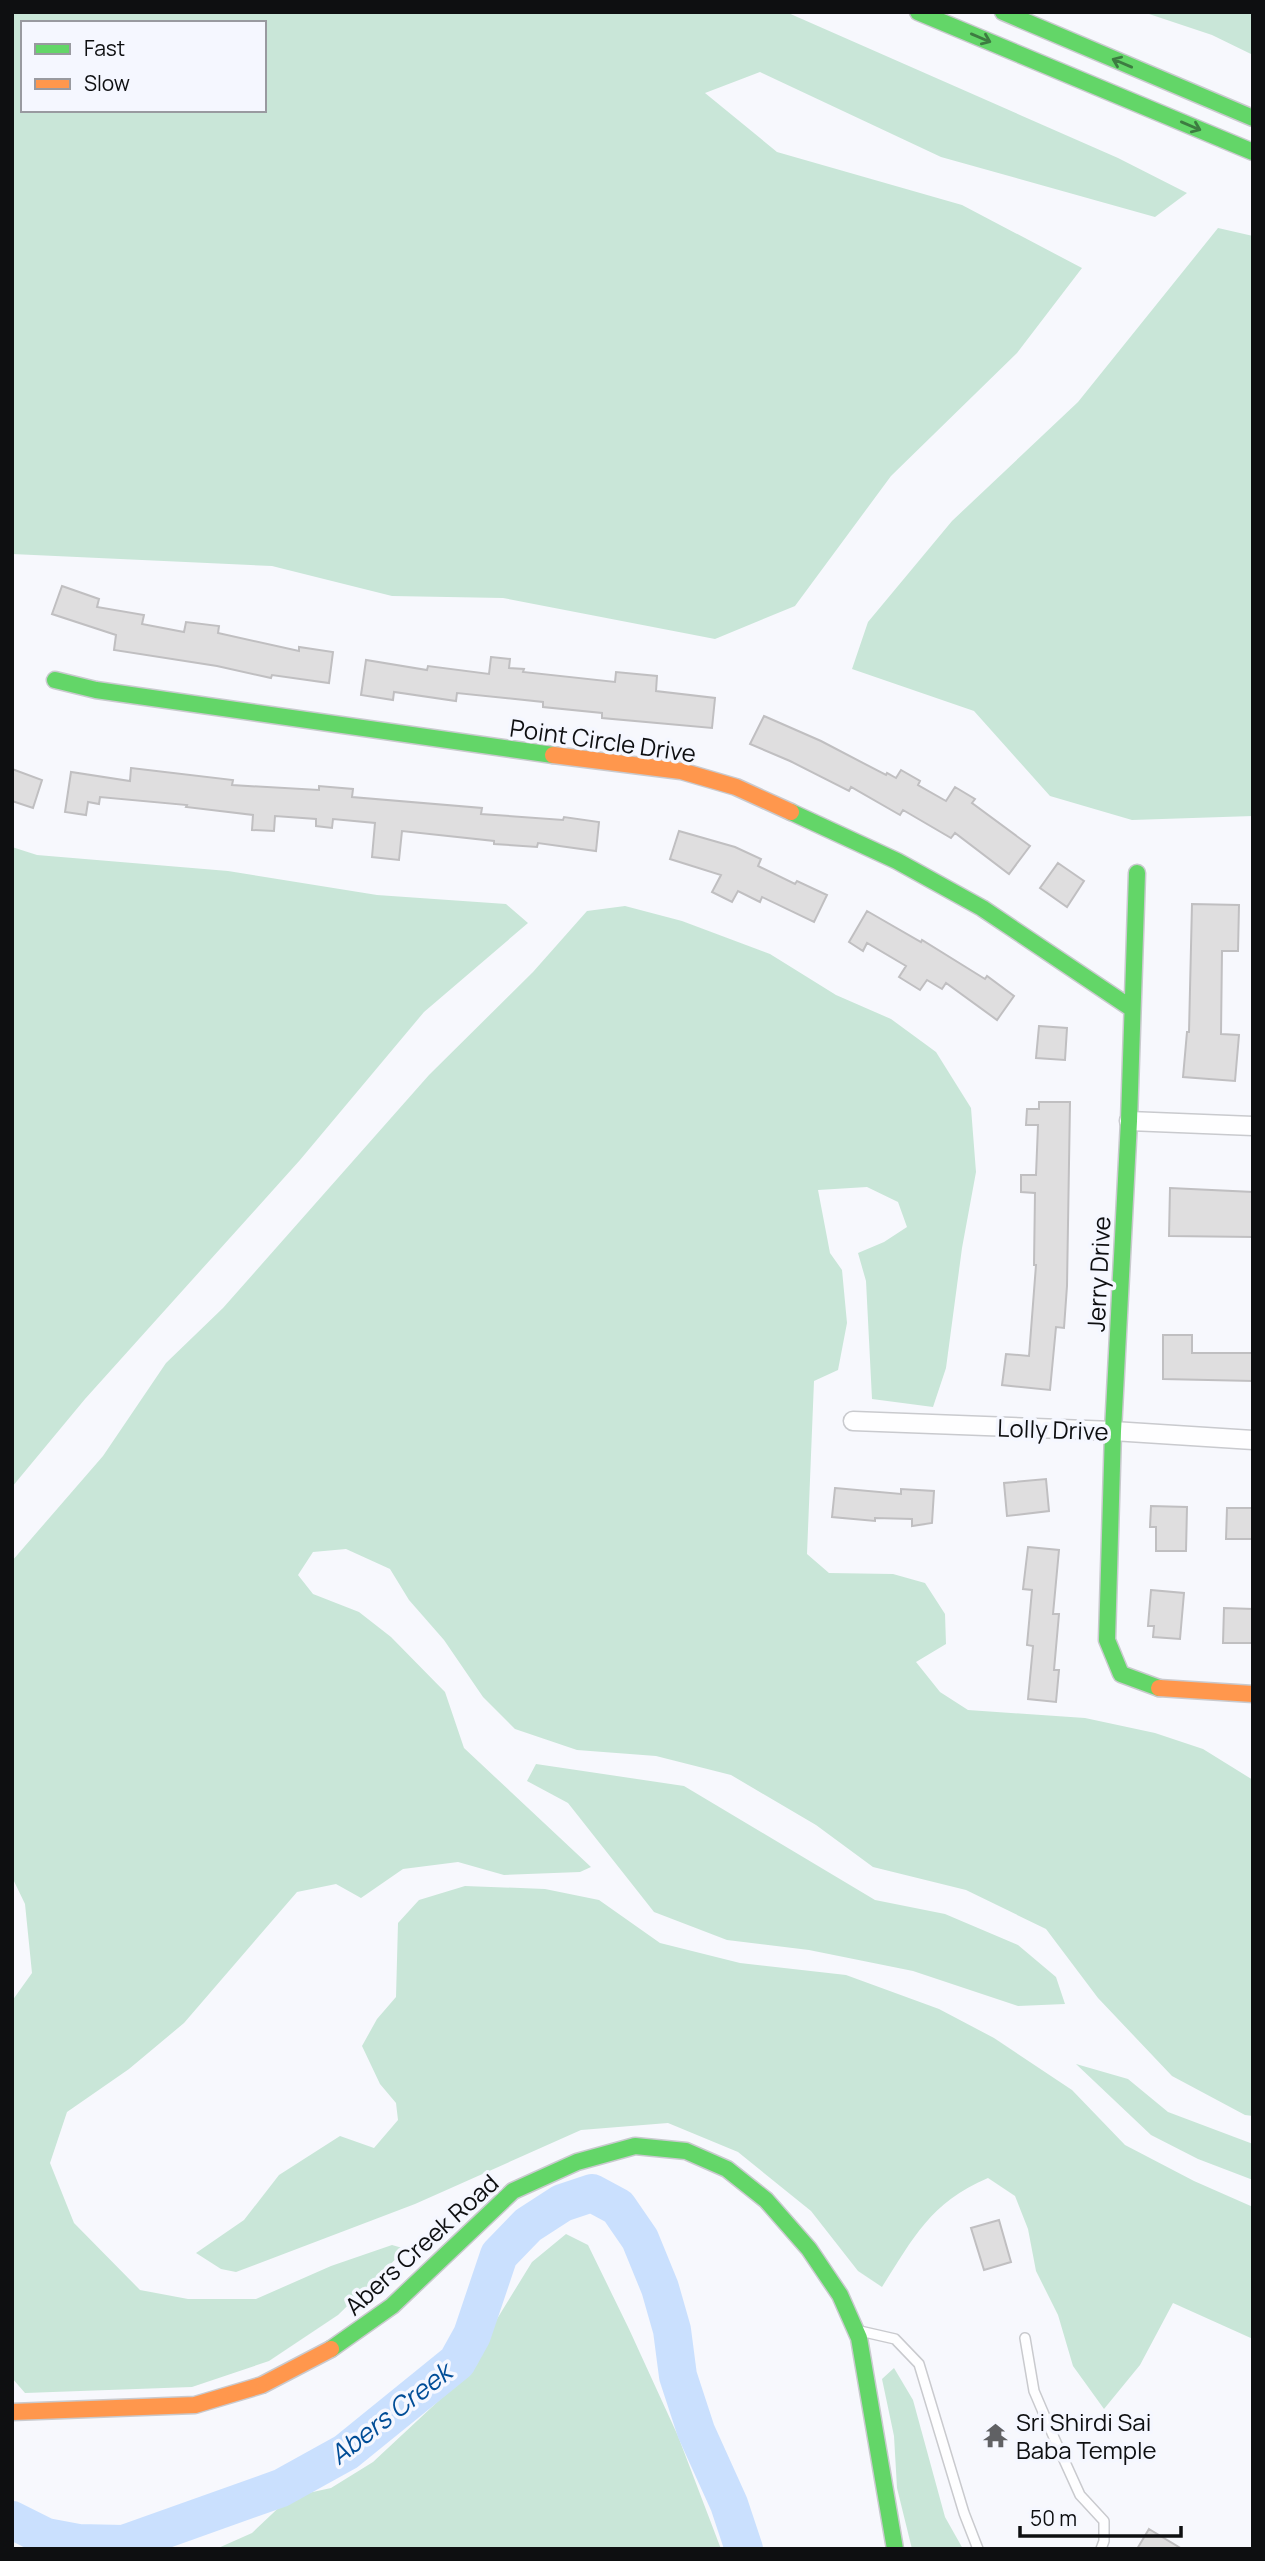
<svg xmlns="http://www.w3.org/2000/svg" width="1265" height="2561" viewBox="0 0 1265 2561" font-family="Manrope,sans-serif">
<rect width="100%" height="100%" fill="#f7f8fd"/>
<path fill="#c9e6d8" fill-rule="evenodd" d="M12,12H786L1118,158L1187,193L1155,217L941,157L760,72L705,93L777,152L962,205L1082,268L1017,353L891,476L795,606L715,639L503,598L392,596L272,566L12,554ZM23,23H264V110H23Z
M1143,12H1253V55L1212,35Z
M1218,228L1253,236V816L1132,820L1050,796L974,711L852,669L868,622L952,521L1078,402Z
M12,847L37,855L228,871L377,895L506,904L528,923L424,1012L300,1160L85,1399L12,1487Z
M625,906L682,921L770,954L836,995L891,1019L936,1052L971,1108L976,1172L962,1248L946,1368L933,1407L872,1399L866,1281L858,1253L884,1242L907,1227L898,1202L867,1187L818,1190L830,1253L842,1270L847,1323L838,1370L814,1381L807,1554L829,1573L893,1574L925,1583L945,1614L946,1644L916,1662L940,1692L968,1710L1085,1718L1155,1733L1203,1749L1253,1780V2116L1245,2115L1172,2076L1098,1998L1046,1929L966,1890L873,1867L816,1825L731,1775L656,1756L577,1750L515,1729L483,1697L444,1640L409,1600L390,1569L346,1549L313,1552L298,1575L313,1594L359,1612L391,1637L445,1692L464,1748L591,1867L580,1872L504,1875L458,1862L403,1869L361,1898L336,1884L297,1892L184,2023L129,2069L67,2112L50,2163L74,2223L140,2290L188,2299H256L331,2266L392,2245L406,2249L338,2315L269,2361L192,2387L25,2393L12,2378V2001L32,1973L25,1904L12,1877V1561L103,1456L166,1363L223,1308L429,1075L533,972L587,911Z
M536,1764L684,1786L875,1900L945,1914L1018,1945L1056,1977L1065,2004L1018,2006L913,1971L809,1950L727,1940L654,1912L568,1803L527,1781Z
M465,1886L545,1889L599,1900L660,1943L740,1963L846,1975L939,2009L994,2038L1072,2090L1125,2145L1194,2181L1253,2207V2339L1173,2303L1140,2365L1104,2409L1073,2366L1058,2315L1036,2271L1028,2229L1015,2196L988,2178C930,2203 914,2237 882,2287L858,2271L811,2211L738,2152L668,2123L581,2130L415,2204L236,2272L221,2269L196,2253L244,2220L279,2175L340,2136L374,2148L398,2120L396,2103L380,2084L362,2046L377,2019L396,1997L398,1923L419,1900Z
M1076,2064L1128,2079L1168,2112L1253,2144V2180L1198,2159L1151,2135Z
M566,2234L588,2245L629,2329L678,2436L721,2549H216L252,2533L290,2497L331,2488L373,2462L447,2393L489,2332L532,2262Z
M894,2368L913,2400L945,2517L963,2549H912L897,2488L894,2436L882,2379Z"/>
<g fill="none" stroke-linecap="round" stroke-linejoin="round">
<path stroke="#cae0fe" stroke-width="38" d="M12,2520L46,2537L78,2543L124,2544L281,2488L346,2452L457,2362L472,2335L499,2255L528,2225L562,2203L592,2193L618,2207L640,2239L660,2288L672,2330L678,2376L696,2431L729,2504L744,2549"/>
</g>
<path fill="#dfdedf" stroke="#c0bfc1" stroke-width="2" d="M62,586L99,599L97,607L144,615L142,624L184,632L186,622L219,626L218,633L299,651V647L333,652L329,683L272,675L271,678L217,666L114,650L116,635L52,614Z
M491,657L510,659L509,668L524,669L523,672L615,682L616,672L657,676L656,691L715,698L712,728L602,718V713L543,707V702L457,693L456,701L394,692L393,700L361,695L366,660L427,670L428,666L489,674Z
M764,716L821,741L886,775L887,773L896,778L901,770L920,781L918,785L946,801L955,787L975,799L972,803L1030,846L1009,874L955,833L951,838L903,810L900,815L851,787L849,791L790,761L750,744Z
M131,768L233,780L232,785L319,790V786L353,789L352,797L482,808L481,814L563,820L564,817L599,822L596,851L538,843L537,847L494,844V841L402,831L399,860L372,857L375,823L333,819L332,828L316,826V819L275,816L274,831L252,830L253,815L186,807L187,805L100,797L99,804L88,802L86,815L65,812L71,772L130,781Z
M12,769L42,780L33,808L12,801Z
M679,831L735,847L761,859L758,866L795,884L797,881L827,895L814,922L762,897L760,902L738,891L732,902L712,892L721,875L670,859Z
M1058,863L1084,881L1067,907L1040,888Z
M1192,904L1239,905L1238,951H1222L1221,1034L1239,1035L1235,1081L1183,1077L1187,1032H1189Z
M867,911L921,942L922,940L985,979L987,976L1014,996L997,1020L946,983L942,989L927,980L920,990L899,977L906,966L867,943L863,951L849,942Z
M1039,1026L1067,1028L1065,1060L1036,1058Z
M1039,1102H1070L1067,1286L1064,1328L1056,1327L1050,1390L1002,1385L1006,1354L1029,1356L1036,1265H1034L1035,1193L1021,1192V1175H1036L1038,1125H1026L1027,1109H1039Z
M1170,1188L1253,1192V1237L1169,1236Z
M1163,1335H1192V1353H1253V1381L1163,1379Z
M1046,1479L1049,1511L1007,1516L1004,1483Z
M835,1488L901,1494V1489L934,1491L932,1523L912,1526V1519L875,1518V1521L832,1517Z
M1151,1506L1187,1507L1186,1551H1156V1527H1150Z
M1227,1508H1253V1539H1226Z
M1028,1547L1059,1550L1053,1614H1059L1054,1670H1059L1056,1702L1028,1699L1033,1646L1027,1645L1032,1590L1023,1589Z
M1151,1590L1184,1593L1180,1639L1153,1637L1154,1626H1148Z
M1224,1608L1253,1609V1643H1223Z
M999,2220L1011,2262L984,2270L971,2228Z
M1149,2529L1182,2549H1137Z"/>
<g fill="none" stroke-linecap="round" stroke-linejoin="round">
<defs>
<path id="lane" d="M860,2331L895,2339L919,2364L964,2513L978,2549
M1025,2338L1034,2391L1055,2440L1080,2495L1104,2521V2541L1101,2549"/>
<path id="street" d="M1129,1121L1253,1126
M853,1421L1113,1431L1253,1440"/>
<path id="fast" d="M918,12L1253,152
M1003,12L1253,118
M55,680L96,690L553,755
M791,812L897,861L982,908L1131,1008
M1137,873L1129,1121L1113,1431L1107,1640L1121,1674L1159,1688
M331,2349L392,2306L513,2191L577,2162L635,2146L686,2151L727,2169L766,2200L809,2249L840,2295L859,2338L895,2549"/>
<path id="slow" d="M553,755L681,771L736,787L791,812
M1159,1688L1253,1694
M12,2412L195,2405L262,2385L331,2349"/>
</defs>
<use href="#lane" stroke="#c9cace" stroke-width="12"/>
<use href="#street" stroke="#c9cace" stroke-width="21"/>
<use href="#fast" stroke="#c9cace" stroke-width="19"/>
<use href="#slow" stroke="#c9cace" stroke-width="19"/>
<use href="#lane" stroke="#fefeff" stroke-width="9"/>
<use href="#street" stroke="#fefeff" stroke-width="18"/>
<use href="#fast" stroke="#63d668" stroke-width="16"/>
<use href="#slow" stroke="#ff974d" stroke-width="16"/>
</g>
<defs><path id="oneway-shaft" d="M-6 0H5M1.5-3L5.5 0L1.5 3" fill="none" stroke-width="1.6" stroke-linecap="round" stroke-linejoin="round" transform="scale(1.75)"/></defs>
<g stroke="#3d7c41">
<use href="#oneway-shaft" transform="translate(981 38) rotate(23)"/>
<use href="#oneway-shaft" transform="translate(1122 63) rotate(-157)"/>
<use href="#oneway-shaft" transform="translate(1191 126) rotate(23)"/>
</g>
<defs>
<symbol id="temple-bare" viewBox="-9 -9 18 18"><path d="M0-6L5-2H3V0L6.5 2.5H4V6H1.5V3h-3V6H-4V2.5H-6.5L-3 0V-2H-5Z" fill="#606164" stroke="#f5f7ff" stroke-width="2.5" paint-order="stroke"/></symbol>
</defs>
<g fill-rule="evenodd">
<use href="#temple-bare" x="978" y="2418" width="35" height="35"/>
</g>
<g text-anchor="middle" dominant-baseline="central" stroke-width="7" stroke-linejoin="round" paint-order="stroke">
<g font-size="24" fill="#0e0f11" stroke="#f5f7ff">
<text transform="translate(603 740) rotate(8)">Point Circle Drive</text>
<text transform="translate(1098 1274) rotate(-87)">Jerry Drive</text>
<text transform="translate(1053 1429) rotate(2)">Lolly Drive</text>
<text transform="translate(421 2244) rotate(-42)">Abers Creek Road</text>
</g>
<g font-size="24" fill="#0e0f11" stroke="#f5f7ff" text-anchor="start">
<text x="1016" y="2421">Sri Shirdi Sai<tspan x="1016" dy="28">Baba Temple</tspan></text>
</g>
<g font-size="26" font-style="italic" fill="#004d97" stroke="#f5f7ff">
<text transform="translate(390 2413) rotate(-38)">Abers Creek</text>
</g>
</g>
<rect width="1265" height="2561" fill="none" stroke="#0e0f11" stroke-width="28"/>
<rect x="21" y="21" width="245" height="91" fill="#f5f7ff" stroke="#999aa0" stroke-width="2"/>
<rect x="35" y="44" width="35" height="10" fill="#63d668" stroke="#999aa0" stroke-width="2"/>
<text x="84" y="56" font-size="21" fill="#0e0f11">Fast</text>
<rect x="35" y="79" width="35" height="10" fill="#ff974d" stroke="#999aa0" stroke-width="2"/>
<text x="84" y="91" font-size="21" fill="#0e0f11">Slow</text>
<path d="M1020 2526v10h161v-10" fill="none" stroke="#0e0f11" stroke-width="3.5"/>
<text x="1030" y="2526" font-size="21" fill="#0e0f11" stroke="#f5f7ff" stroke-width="5" paint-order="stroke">50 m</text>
</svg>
